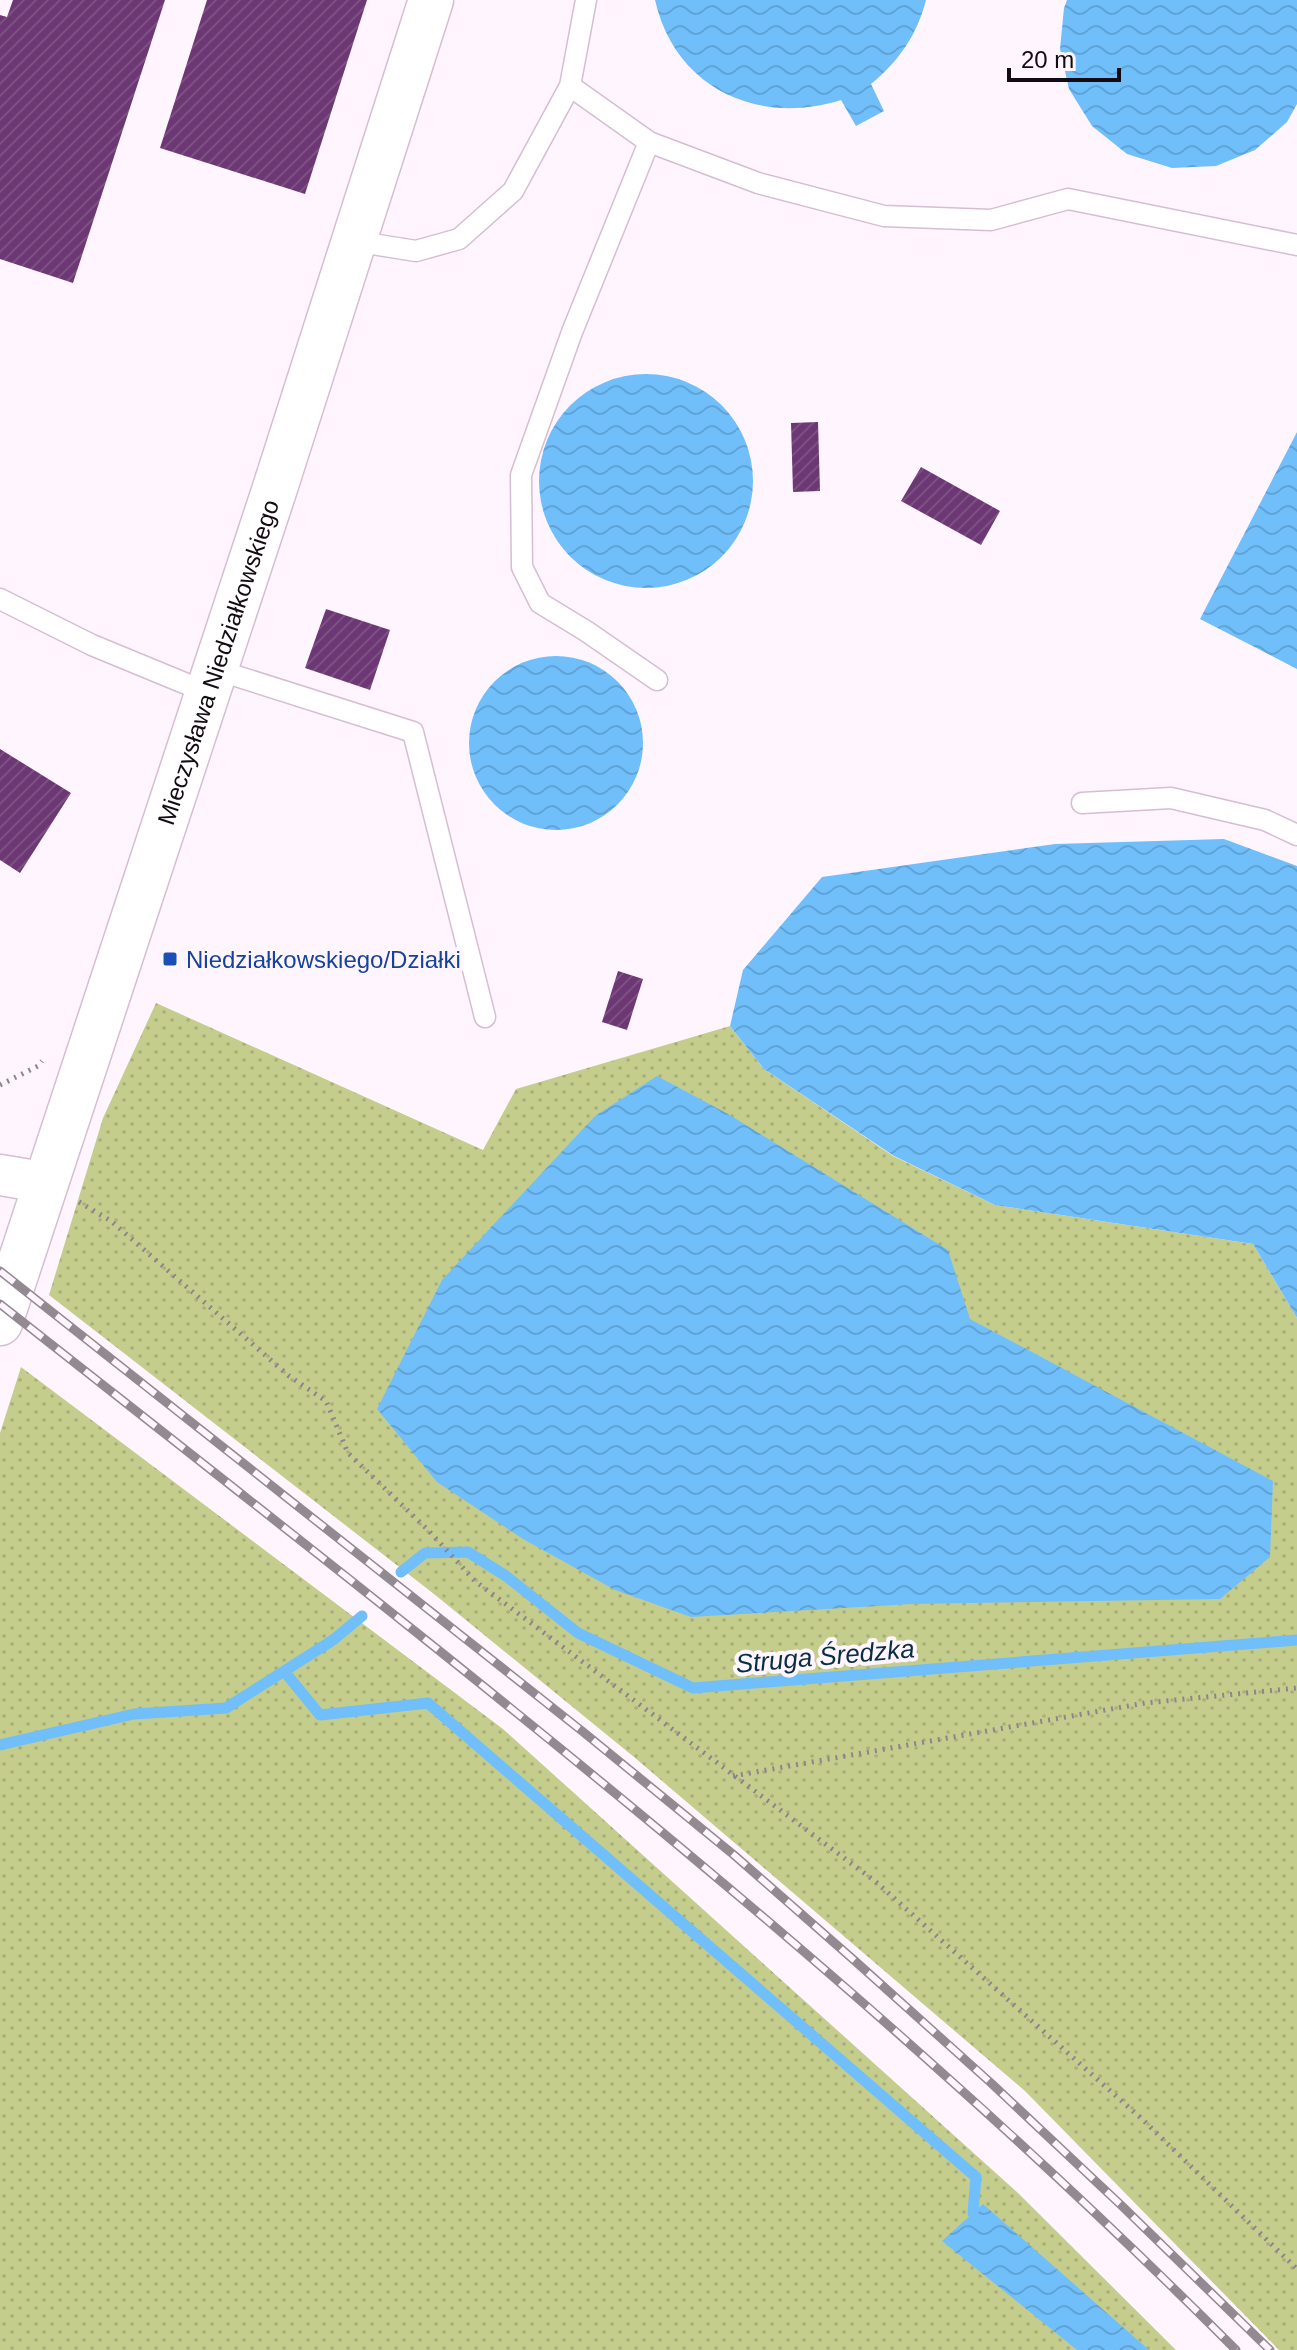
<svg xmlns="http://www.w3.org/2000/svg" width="1297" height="2350" viewBox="0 0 1297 2350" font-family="Arial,sans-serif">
<defs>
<pattern id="grass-dots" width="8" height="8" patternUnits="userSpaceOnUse" patternTransform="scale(2)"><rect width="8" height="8" fill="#c5cd8d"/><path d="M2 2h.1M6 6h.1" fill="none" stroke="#a8af79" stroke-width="1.8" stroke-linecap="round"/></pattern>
<pattern id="water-waves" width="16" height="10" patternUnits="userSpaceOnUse" patternTransform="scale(2)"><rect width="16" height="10" fill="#70bffb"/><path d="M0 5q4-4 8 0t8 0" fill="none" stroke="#60a3d6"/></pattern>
<pattern id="building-hatch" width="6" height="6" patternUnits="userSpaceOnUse" patternTransform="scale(2)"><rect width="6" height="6" fill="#6d3775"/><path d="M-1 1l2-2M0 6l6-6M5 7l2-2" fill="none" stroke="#7c5082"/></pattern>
</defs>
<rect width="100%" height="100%" fill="#fff5fe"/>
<path fill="url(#grass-dots)" d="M156,1003L483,1150L516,1089L730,1026L764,1069L893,1156L995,1205L1253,1244L1297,1318V2350H1279L1025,2091L634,1757L434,1594L49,1295L103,1118Z
M21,1367L503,1729L1019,2194L1176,2350H0V1433Z"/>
<path fill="url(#water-waves)" d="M655,0H926C917,35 899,61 871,84L884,111L856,126L841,100C759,126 675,89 655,0Z
M1067,0H1297V104L1287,122L1255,150L1216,166L1172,168L1127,154L1092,126L1069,89L1060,49L1064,8Z
M539 481a107 107 0 1 1 214 0a107 107 0 1 1-214 0Z
M1297,432V669L1200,619Z
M469 743a87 87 0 1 1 174 0a87 87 0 1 1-174 0Z
M1224,839L1297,866V1318L1253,1244L995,1205L894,1156L764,1069L730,1026L743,970L822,877L1055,844Z
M657,1076L728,1114L948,1250L970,1319L1273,1481L1270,1557L1220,1599L912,1604L691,1617L615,1590L523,1539L437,1482L377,1409L442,1280L595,1116Z
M983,2204L1149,2350H1077L942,2241Z"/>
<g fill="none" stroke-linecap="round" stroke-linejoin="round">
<path stroke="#70bffb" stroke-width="11" d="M401,1572L425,1553L468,1552L506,1576L578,1633L693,1688L1297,1640
M284,1671L320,1715L428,1703L976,2177L973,2213
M0,1745L134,1714L226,1708L333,1640L362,1616"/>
</g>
<path fill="url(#building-hatch)" d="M13,0H165L73,283L0,259V15L7,17Z
M207,0H367L305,194L160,148Z
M818,422L820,491L793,492L791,423Z
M921,467L1000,511L981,545L901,501Z
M326,609L390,630L370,690L305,668Z
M0,749L71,793L20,873L0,860Z
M618,971L643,979L627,1030L602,1022Z"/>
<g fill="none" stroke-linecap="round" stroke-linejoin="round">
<defs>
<path id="service" d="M586,0L570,86L649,142L758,183L884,216L991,220L1068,199L1297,245
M649,142L572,332L521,475L522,567L540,603L586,631L657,680
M353,241L416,251L459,239L513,191L570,86
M0,599L92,645L206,692
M214,669L413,732L485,1017
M1082,803L1171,798L1265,820L1297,835"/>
<path id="minor" d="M0,1175L48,1183"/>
<g id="tertiary">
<path id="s1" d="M0,1323L275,488L431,0"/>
</g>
</defs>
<use href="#service" stroke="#d5bed2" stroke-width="23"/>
<use href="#minor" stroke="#d5bed2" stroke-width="43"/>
<use href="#tertiary" stroke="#d5bed2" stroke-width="47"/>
<path stroke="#8d848c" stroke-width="5" stroke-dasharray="2 6" stroke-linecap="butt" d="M0,1085L38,1066L42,1061
M79,1202L111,1221L289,1376L326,1401L348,1453L429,1531L475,1581L876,1882L1143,2120L1297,2269
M733,1776L1145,1703L1297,1688"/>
<use href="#service" stroke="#fff" stroke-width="20"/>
<use href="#minor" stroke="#fff" stroke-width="40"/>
<use href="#tertiary" stroke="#fff" stroke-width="44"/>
<defs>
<path id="rail" d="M0,1271L582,1731L734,1855L855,1961L991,2083L1122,2206L1270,2350
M0,1304C424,1638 854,1967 1236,2350"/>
</defs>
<use href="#rail" stroke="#928991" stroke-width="9"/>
<use href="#rail" stroke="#fff5fe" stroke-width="6" stroke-dasharray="18" stroke-linecap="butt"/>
</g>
<rect fill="#1a4fb4" stroke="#fff5fe" stroke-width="3" x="162" y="951" width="16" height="16" rx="4"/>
<g text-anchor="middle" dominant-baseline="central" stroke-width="8" stroke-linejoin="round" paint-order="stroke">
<g font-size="24" fill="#130b12" stroke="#fff5fe">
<text stroke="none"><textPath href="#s1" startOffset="696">Mieczysława Niedziałkowskiego</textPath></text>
</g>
<g font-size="24" fill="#164399" stroke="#fff5fe" text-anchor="start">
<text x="186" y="959">Niedziałkowskiego/Działki</text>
</g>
<g font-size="26" font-style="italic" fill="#092d44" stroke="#fff5fe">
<text transform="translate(825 1656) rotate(-5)">Struga Średzka</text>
</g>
</g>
<path d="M1009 68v12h110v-12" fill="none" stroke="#130b12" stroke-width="4"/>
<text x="1021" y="68" font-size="24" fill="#130b12" stroke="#fff5fe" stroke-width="6" paint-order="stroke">20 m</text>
</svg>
